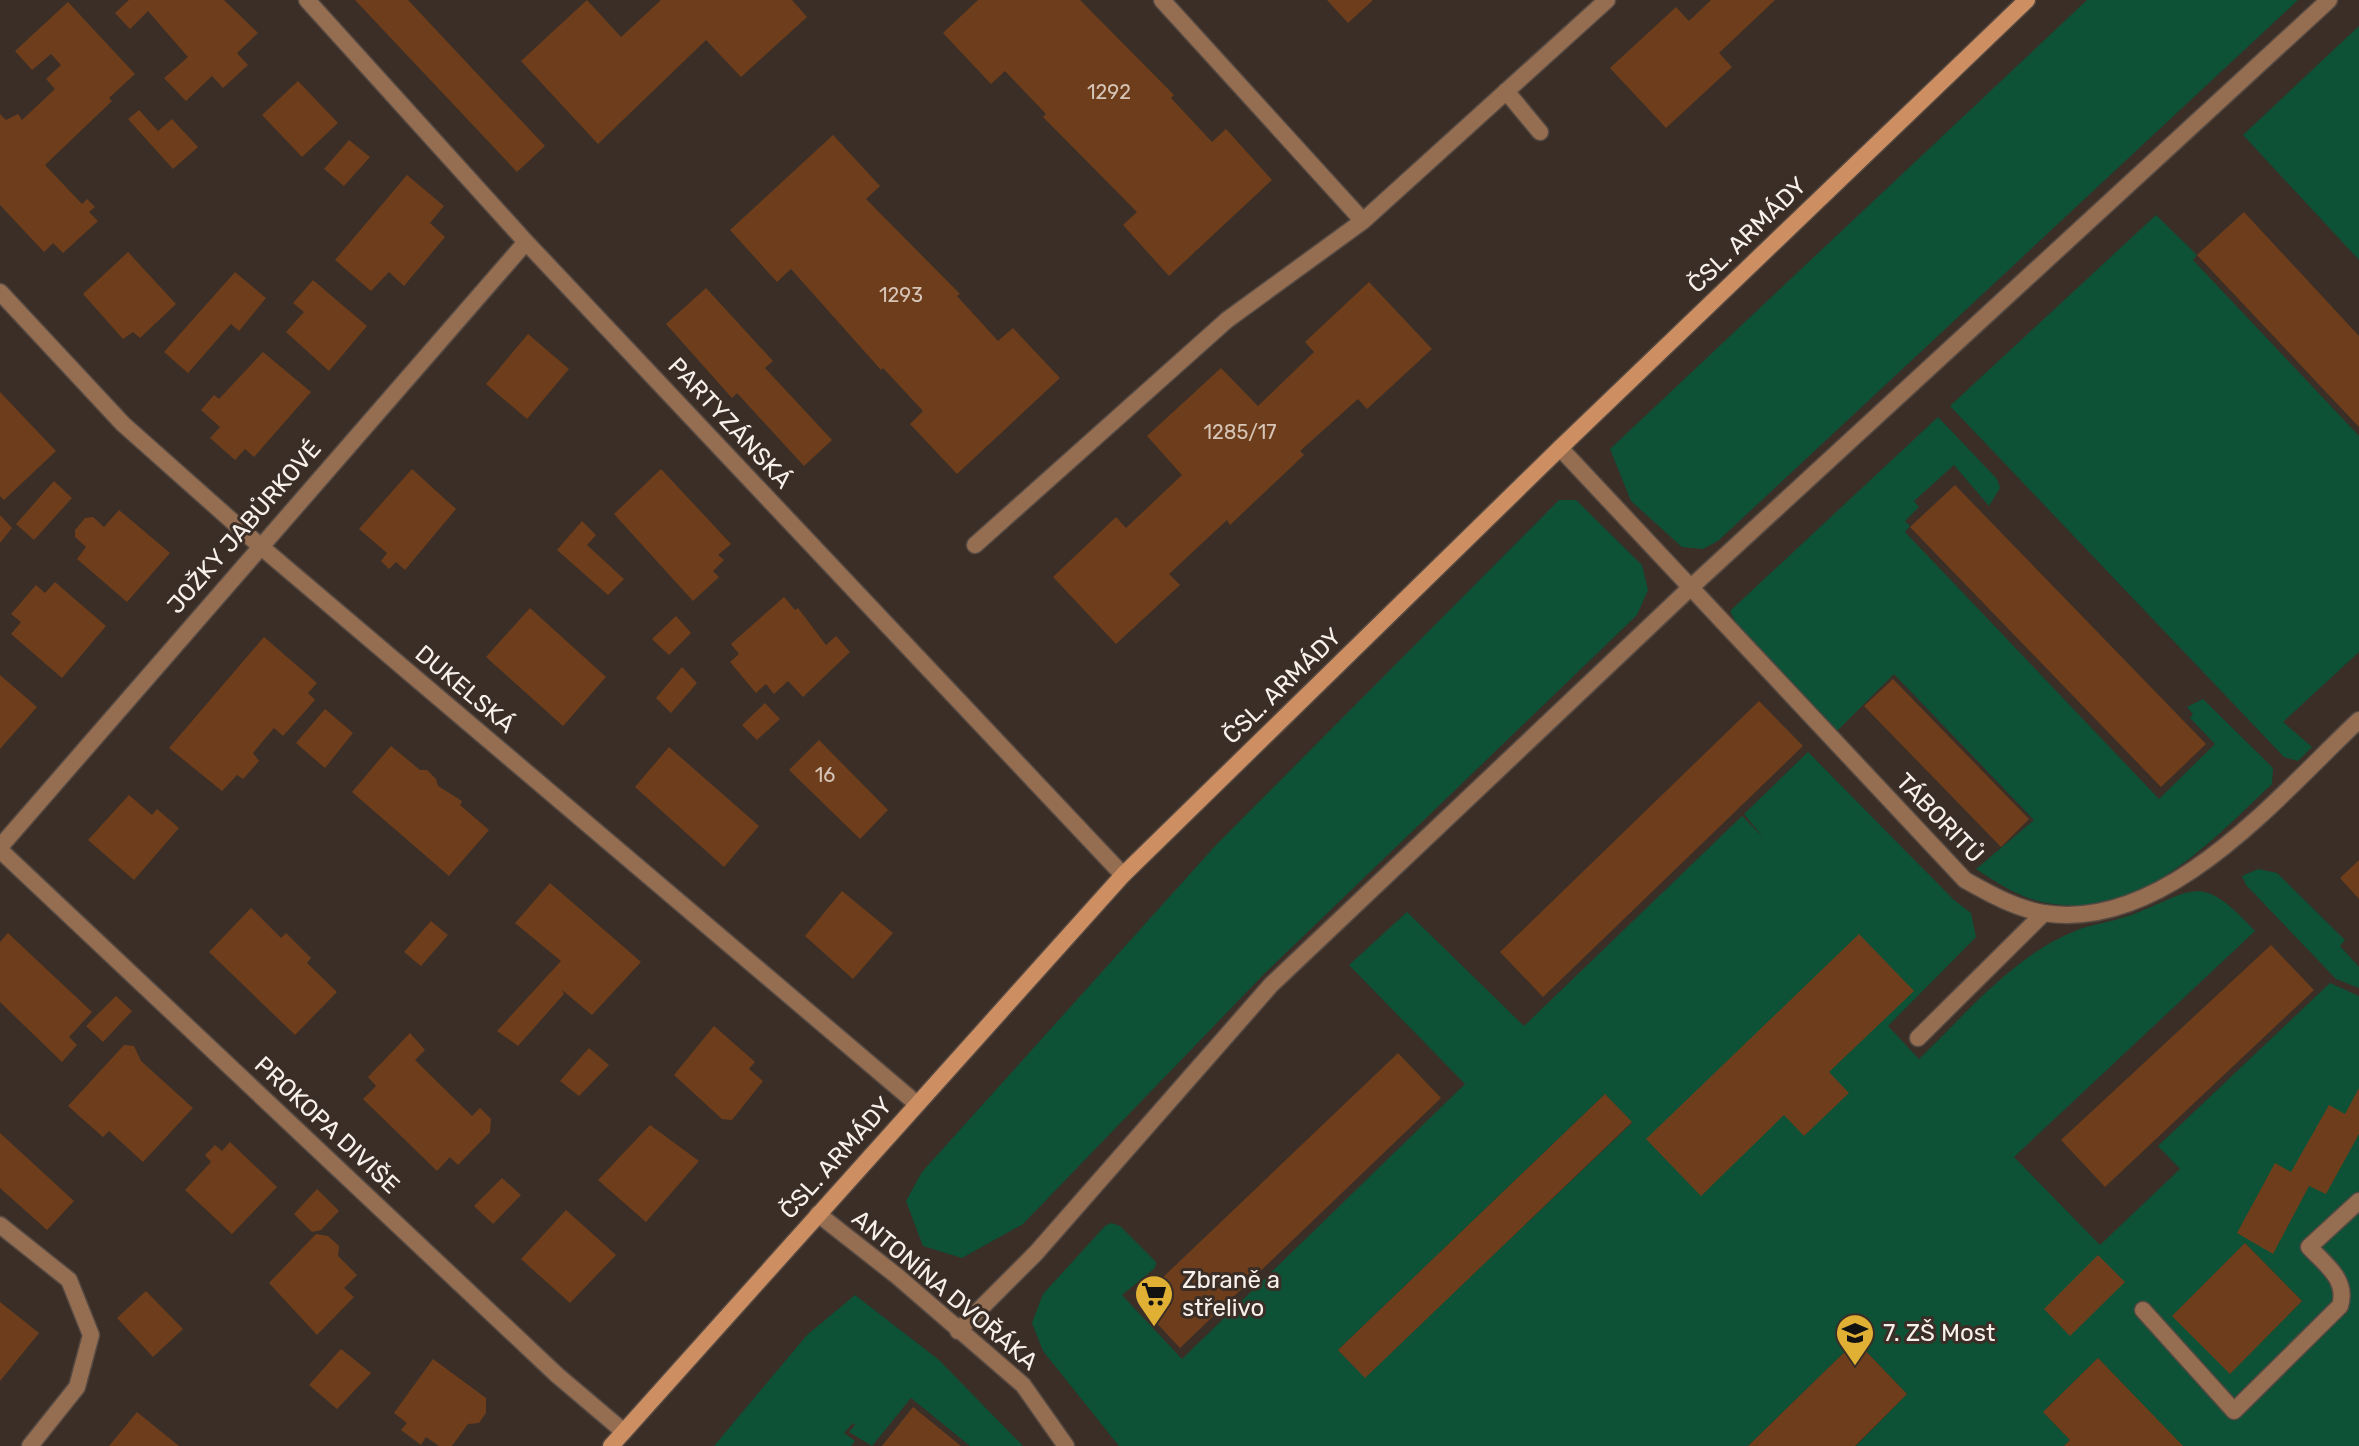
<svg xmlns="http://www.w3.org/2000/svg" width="2359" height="1446" viewBox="0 0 2359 1446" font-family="Rubik,sans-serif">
<rect width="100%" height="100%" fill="#3a2e26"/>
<path fill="#0d5136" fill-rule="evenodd" d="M2087,0H2298L1718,541L1703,549L1682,547L1631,501L1610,449Z
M2359,26V260L2243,135Z
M2156,215L2197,255L2193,260L2359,436V652L2283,722L2312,747L2298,761L2284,757L1950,406Z
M1938,417L1997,479L2000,488L1989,506L1954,465L1914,501L1919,507L1905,521L1910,526L1905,532L2159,799L2215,744L2190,718L2193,714L2187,707L2203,699L2273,768L2272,784C2209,843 2138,923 2042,902C2018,897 1996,882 1976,869L2034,820L1894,674L1835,733L1740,631L1730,611Z
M1559,500H1576L1642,565L1648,590L1637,615L1264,974L1023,1224L962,1258L923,1246L906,1201L922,1172L1216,845Z
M1808,752L1954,900L1971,913L1976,937L1888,1026L1919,1059C1966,1014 2013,956 2075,931C2092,924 2111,922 2128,916C2194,892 2198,869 2255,931L2014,1157L2100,1245L2180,1169L2158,1146L2330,983L2359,996V1446H2182L2098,1358L2043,1412L2070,1440L2064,1446H1856L1907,1394L1856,1341L1748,1446H1119L1043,1351L1032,1323L1043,1294L1105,1226L1111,1223L1120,1226L1156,1262L1155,1268L1122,1295L1182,1359L1465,1084L1349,965L1407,912L1524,1026L1742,816L1763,837L1744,814ZM1605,1094L1632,1123L1365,1377L1338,1350ZM2245,1243L2302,1301L2230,1373L2172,1316Z
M2258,869L2277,873L2345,940L2340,946L2359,967V988L2336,979L2246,885L2242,876Z
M855,1295L939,1360L1023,1446H970L911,1398L872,1446L849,1432L855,1425L853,1423L844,1433L855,1441L851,1446H714L807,1335Z"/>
<path fill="#6e3e1c" d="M129,0H224L258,33L237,53L248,65L223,88L212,76L186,101L164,78L188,57L148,11L130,29L115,13Z
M355,0H408L545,146L517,172Z
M587,0L621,37L661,0H792L807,17L741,77L706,40L598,144L521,61Z
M978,0H1080L1174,95L1171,98L1212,142L1226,129L1272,180L1169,276L1123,225L1137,212L1043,117L1046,114L1005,71L991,84L943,33Z
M1327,0H1373L1348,23Z
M1711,0H1775L1719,53L1732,67L1666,128L1610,68L1676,7L1689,21Z
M68,2L135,74L109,98L112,101L45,165L82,204L87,199L95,207L89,212L98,221L63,253L53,243L44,252L0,205V114L6,120L18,114L22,120L55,89L46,79L61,65L51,54L32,70L15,51Z
M298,81L338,123L302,157L262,115Z
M139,110L158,131L172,119L198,147L173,169L128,119Z
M833,135L880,186L866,199L960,294L957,296L998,341L1013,328L1060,378L957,474L910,424L923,411L883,368L881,370L791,269L777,282L730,230Z
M349,140L370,157L344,186L324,169Z
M407,175L444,206L430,223L445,237L404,286L389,272L371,291L335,260Z
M2244,212L2359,336V427L2197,255Z
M128,252L176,304L140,338L133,332L123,339L83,294Z
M235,272L266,298L239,331L231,324L188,373L164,352Z
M313,280L367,326L329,371L286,332L304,312L293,303Z
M1369,282L1432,349L1367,409L1358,399L1300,451L1304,455L1230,525L1227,520L1169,574L1180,585L1116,644L1053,577L1116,517L1126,528L1182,475L1147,436L1221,368L1258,406L1314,352L1305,342Z
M706,288L773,361L765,368L832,440L804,466L737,393L732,398L666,324Z
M528,334L569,369L527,419L486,384Z
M263,352L311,392L254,457L245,449L235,460L210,438L220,427L201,410L214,395L219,399Z
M0,392L56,451L4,500L0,496Z
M412,469L456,509L405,570L396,562L389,569L381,561L387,553L359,529Z
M661,469L731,544L718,555L724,560L713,571L719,577L693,601L614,514Z
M54,481L72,498L34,540L16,524Z
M1955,485L2206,744L2161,787L1910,527Z
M119,510L170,553L127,602L77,559L86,547L75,537V530L85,518L93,517L104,527Z
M0,515L12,528L0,543Z
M582,521L596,535L587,545L624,579L608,595L557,550Z
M55,582L106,626L62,678L11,634L21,622L11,614L36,585L45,593Z
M784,597L795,610L798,608L826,645L836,636L850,652L803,697L788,681L774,694L766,684L756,693L730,662L739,654L731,644Z
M530,608L606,677L563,726L486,657Z
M676,616L691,633L669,655L652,639Z
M264,637L317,683L308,693L315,700L283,736L274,728L253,753L259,761L243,779L237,775L222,791L169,748Z
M682,667L697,683L671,713L656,698Z
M0,675L37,707L0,749Z
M1893,679L2029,819L2001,847L1864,706Z
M1759,701L1803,746L1543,997L1500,952Z
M765,703L780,719L757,740L742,725Z
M325,709L353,733L325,768L296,743Z
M819,740L888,810L860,839L789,770Z
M391,746L420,770H427L436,779L438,786L462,801L460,805L489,830L449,876L352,792Z
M669,747L759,826L724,867L635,787Z
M129,795L152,815L157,809L179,828L134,880L88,840Z
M2359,860V899L2340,878Z
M550,883L641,962L592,1015L562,990L564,994L518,1046L497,1031L561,961L515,923Z
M842,891L893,933L853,979L805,936Z
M251,908L281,938L286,933L311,958L307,963L337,992L295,1035L209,952Z
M431,921L448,935L421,966L404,952Z
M8,933L92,1012L69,1037L77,1045L62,1062L0,1002V942Z
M1859,934L1914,991L1829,1072L1849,1093L1804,1136L1784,1115L1701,1196L1646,1139Z
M2271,945L2314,990L2105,1187L2061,1140Z
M116,996L132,1011L103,1042L86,1026Z
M714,1026L755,1062L749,1069L763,1081L732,1120L722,1119L674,1075Z
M410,1033L425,1050L415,1060L472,1116L480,1108L491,1119L490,1132L458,1165L450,1157L437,1171L363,1099L376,1086L368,1077Z
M124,1045L134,1046L141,1061L193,1108L143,1162L109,1131L103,1137L68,1106Z
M589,1048L609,1065L579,1096L560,1081Z
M1398,1053L1441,1098L1180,1348L1137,1302Z
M2359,1088V1134L2326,1194L2309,1186L2273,1254L2237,1233L2275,1163L2291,1172L2329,1105L2345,1114Z
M1605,1094L1632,1122L1365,1378L1338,1350Z
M650,1125L699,1161L646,1222L598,1180Z
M0,1133L74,1201L47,1230L0,1188Z
M230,1142L277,1187L232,1234L185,1190L211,1162L205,1155L215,1145L222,1151Z
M502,1178L521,1195L493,1224L474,1206Z
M317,1189L339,1211L321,1230L312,1232L294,1214Z
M566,1210L616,1255L570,1303L521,1259Z
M316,1234L328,1236L339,1246L338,1256L357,1275L344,1288L354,1297L317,1335L269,1283Z
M2245,1243L2302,1301L2230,1374L2172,1316Z
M2098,1255L2125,1282L2070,1336L2044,1309Z
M146,1291L183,1329L153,1357L117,1318Z
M0,1302L39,1333L0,1381Z
M1856,1341L1907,1394L1855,1446H1748Z
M341,1349L371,1373L337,1409L309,1385Z
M2098,1358L2183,1446H2064L2070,1440L2043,1412Z
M433,1359L486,1398V1413L479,1423L468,1424L452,1446H439L426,1437L421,1445L401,1430L407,1423L394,1413Z
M913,1407L961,1446H882Z
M137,1412L179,1446H109Z"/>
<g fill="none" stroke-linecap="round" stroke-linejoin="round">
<defs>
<path id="lane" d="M1162,0L1363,221
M1506,91L1540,132
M975,545L1227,320L1363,221L1607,0"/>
<path id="street" d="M307,0L526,242L1123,875
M0,292L123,424L259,545L917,1104
M1560,448L1965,880C1990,894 2015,908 2043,913C2166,933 2279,795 2359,720
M0,847L526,242
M0,850L557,1375L623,1431
M1918,1038L2044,913
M818,1214L897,1276L1023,1385L1066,1446
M0,1225L69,1280L91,1335L77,1387L30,1446
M2143,1310L2234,1411L2340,1306C2348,1280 2326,1265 2309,1247L2359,1201
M958,1331L1036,1253L1271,985L1689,589L2329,0"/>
<path id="secondary" d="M611,1446L1123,875L1560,448L2027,0"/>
</defs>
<use href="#lane" stroke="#554942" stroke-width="19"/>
<use href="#street" stroke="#554942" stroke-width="19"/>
<use href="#secondary" stroke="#554942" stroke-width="19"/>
<use href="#lane" stroke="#956e52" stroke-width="16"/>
<use href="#street" stroke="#956e52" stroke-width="16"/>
<use href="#secondary" stroke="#cd8f62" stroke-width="16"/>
</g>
<defs>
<symbol id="supermarket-pin" viewBox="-11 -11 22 30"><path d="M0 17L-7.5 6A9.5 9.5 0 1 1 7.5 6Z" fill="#e0b034" stroke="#3a2e26"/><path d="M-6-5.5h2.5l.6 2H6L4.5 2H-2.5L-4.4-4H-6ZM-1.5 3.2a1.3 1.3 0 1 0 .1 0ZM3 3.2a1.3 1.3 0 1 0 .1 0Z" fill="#111"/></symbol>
<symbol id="school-pin" viewBox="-11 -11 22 30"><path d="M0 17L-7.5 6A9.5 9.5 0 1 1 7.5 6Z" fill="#e0b034" stroke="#3a2e26"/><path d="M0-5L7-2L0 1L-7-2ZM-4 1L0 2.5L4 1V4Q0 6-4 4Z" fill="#111"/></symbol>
</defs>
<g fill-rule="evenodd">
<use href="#supermarket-pin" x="1132" y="1272" width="44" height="60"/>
<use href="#school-pin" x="1833" y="1311" width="44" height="60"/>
</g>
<g text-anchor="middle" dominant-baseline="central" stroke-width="6" stroke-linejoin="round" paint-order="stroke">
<g font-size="20" fill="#d6c4b7">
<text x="1109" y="92">1292</text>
<text x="901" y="295">1293</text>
<text x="1240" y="432">1285/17</text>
<text x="825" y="775">16</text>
</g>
<g font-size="24" fill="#f8f0eb" stroke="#3a2e26">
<text transform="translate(1747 235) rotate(-44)">ČSL. ARMÁDY</text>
<text transform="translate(730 423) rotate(47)">PARTYZÁNSKÁ</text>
<text transform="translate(244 527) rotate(-49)">JOŽKY JABŮRKOVÉ</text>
<text transform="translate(1282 686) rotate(-44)">ČSL. ARMÁDY</text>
<text transform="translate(465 689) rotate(40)">DUKELSKÁ</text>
<text transform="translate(1940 818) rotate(46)">TÁBORITŮ</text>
<text transform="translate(327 1125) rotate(43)">PROKOPA DIVIŠE</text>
<text transform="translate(836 1158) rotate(-48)">ČSL. ARMÁDY</text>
<text transform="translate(945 1290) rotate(40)">ANTONÍNA DVOŘÁKA</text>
</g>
<g font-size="24" fill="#f8f0eb" stroke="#3a2e26" text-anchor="start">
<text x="1182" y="1280">Zbraně a<tspan x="1182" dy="28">střelivo</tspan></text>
<text x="1883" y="1333">7. ZŠ Most</text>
</g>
</g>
</svg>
